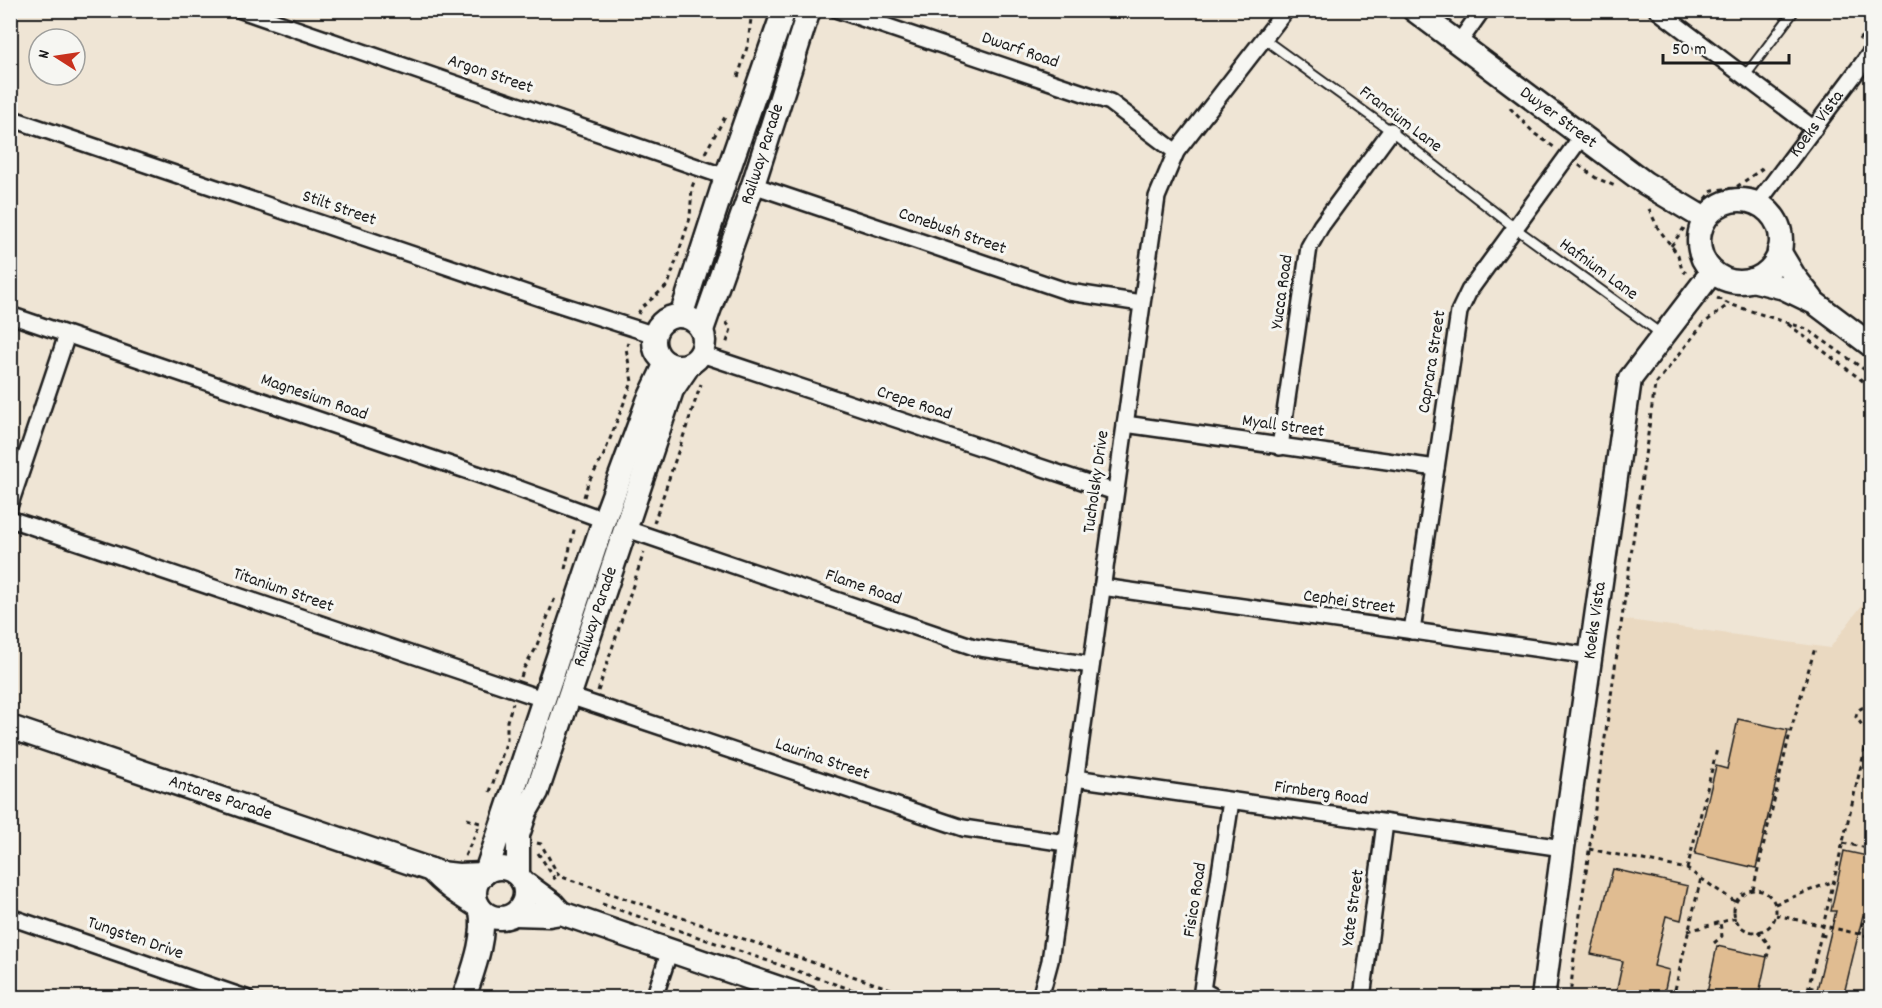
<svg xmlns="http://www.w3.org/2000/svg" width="1882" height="1008" viewBox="0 0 1882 1008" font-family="Dekko,sans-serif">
<rect width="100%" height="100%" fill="#efe5d5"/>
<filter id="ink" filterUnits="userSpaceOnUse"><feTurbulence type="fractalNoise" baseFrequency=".0167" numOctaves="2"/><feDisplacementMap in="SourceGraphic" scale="12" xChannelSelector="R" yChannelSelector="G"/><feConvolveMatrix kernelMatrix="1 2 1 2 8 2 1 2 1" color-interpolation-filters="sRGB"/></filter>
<g filter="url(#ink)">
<path fill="#ead9c1" d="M1871,593V997L1568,998L1621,619L1830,648Z"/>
<path fill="#e0bc91" stroke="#1c1c1c" stroke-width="1.5" d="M1738,719L1788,730L1756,868L1695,854L1716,766L1727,769Z
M1844,851L1872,857V917L1863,915L1843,998H1815L1836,911H1831Z
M1613,869L1688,886L1681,920L1666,916L1654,966L1669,970L1663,998H1615L1623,961L1591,954Z
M1717,946L1767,957L1758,998H1706Z"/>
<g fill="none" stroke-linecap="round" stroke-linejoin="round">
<defs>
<path id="lane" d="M1264,39L1391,131L1515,228L1660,333
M1745,76L1795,10"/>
<g id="street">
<path d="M241,10L726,177"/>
<path d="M838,10L1110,102L1176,152"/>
<path d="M1657,10L1814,129"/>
<path d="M1458,44L1482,10"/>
<path d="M10,118L549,301L655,335"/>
<path d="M753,185L1069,292L1141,303"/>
<path id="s1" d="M1757,204L1872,51"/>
<path d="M10,315L492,479L604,520"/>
<path d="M701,354L1115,492"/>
<path d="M1125,424L1436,468"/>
<path d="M1280,447L1309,247L1321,226L1391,131"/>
<path d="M10,504L67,335"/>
<path d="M10,519L543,699"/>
<path d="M627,529L974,647L1091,665"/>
<path d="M1102,587L1591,656"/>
<path d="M1412,631L1459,312L1469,291L1582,136"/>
<path d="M569,696L963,828L1066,843"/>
<path d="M1075,778L1563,848"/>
<path d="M10,917L246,998"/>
<path d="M654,998L670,950"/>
<path d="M1040,998L1050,961L1157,197L1176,152L1286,10"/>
<path d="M1216,998L1202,990L1231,801"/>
<path d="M1362,998L1385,823"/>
</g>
<g id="secondary">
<path id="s2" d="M1414,10L1645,183L1705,219"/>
<circle cx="1740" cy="241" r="41"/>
<path d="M1779,251L1794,276L1812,299"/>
<path d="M1752,280L1784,288L1815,303L1872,346"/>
<circle cx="679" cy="341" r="25"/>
<path d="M681,316L726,177L784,10"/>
<path id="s3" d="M702,330L753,185L809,10"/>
<path id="s4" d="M10,727L440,873L458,875L484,874"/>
<circle cx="500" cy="893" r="25"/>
<path d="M431,870C445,886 462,896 479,907"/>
<path d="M486,872L604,520L648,401L666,363"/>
<path id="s5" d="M518,875V835L526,811L537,792L672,390L689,365"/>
<path d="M523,882L553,904L561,913"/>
<path d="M515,914L549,915L561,913L808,998"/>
<path d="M464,998C473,970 486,939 481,910"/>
<path id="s6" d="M1543,998L1563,848L1630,379L1712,272"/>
</g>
</defs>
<use href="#lane" stroke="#1c1c1c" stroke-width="12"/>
<use href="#street" stroke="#1c1c1c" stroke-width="20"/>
<use href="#secondary" stroke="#1c1c1c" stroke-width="27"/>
<path stroke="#1c1c1c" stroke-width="3" stroke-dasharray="4.5 4.5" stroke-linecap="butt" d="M1387,10L1395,17
M1859,40L1872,22
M738,77L748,44L752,10
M1510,108L1535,134L1554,147
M705,153L725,117
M1579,165L1596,178L1615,186
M1706,199L1713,190L1735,188L1763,168
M1649,209L1658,228L1678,255L1682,270L1686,273
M1671,246L1684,228
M1717,298L1729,304L1807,329L1872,375
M638,314L641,308L668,285L690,218L692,187L694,182
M726,322L731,329L726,345
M1788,324L1872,388
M584,497L588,483L603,457L632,382L626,348L628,343
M654,523L701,384
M565,569L575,526
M521,677L524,668L535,650L556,595
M598,691L644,552
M1872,709C1864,705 1857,708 1856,717L1862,725L1872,723
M490,792L507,740V721L513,703
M467,819L480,823
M537,843L541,844L559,876L917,998
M1843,843L1872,849
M1589,849L1687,869L1737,903
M538,853L557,882
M465,856L480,824
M1687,869L1717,749
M1753,890L1790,733L1815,648
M1734 911a21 21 0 1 1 42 0a21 21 0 1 1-42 0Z
M602,904L876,998
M1775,904L1834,881
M1776,915L1872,937
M1688,931L1736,918
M1758,931L1770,946L1767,957
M1821,935L1830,937
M1860,935L1864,916
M1714,943L1722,936L1720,922
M1809,987L1817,989
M1570,998L1574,957L1655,385L1703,324L1729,304
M1673,998L1701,878
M1806,998L1869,732L1865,725"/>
<use href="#lane" stroke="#f6f6f2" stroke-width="8"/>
<use href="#street" stroke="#f6f6f2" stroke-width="15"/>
<use href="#secondary" stroke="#f6f6f2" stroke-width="22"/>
</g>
</g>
<g text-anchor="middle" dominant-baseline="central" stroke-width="6" stroke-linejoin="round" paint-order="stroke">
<g font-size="18" fill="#1c1c1c" stroke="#f6f6f2">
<text transform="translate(1020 51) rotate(19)">Dwarf Road</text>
<text transform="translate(490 75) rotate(19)">Argon Street</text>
<text stroke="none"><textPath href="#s2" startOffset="180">Dwyer Street</textPath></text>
<text transform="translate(1400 120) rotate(37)">Francium Lane</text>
<text stroke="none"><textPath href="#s1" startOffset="100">Koeks Vista</textPath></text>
<text stroke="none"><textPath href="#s3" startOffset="186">Railway Parade</textPath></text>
<text transform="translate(339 209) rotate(19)">Stilt Street</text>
<text transform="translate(952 232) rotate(19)">Conebush Street</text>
<text transform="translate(1598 270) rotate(36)">Hafnium Lane</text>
<text transform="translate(1283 292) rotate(-82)">Yucca Road</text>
<text transform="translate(1433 362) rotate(-81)">Caprara Street</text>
<text transform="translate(314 398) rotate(19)">Magnesium Road</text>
<text transform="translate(914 404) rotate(18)">Crepe Road</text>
<text transform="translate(1283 427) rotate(8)">Myall Street</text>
<text transform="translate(1097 482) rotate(-82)">Tucholsky Drive</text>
<text transform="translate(863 588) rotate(19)">Flame Road</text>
<text transform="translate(283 591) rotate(19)">Titanium Street</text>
<text transform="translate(1349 603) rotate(8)">Cephei Street</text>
<text stroke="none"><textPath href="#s5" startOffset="272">Railway Parade</textPath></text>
<text stroke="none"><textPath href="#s6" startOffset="381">Koeks Vista</textPath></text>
<text transform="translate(822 760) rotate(19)">Laurina Street</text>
<text transform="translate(1321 794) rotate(8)">Firnberg Road</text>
<text stroke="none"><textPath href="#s4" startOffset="222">Antares Parade</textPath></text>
<text transform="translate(1196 900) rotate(-81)">Fisico Road</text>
<text transform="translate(1354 908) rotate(-82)">Yate Street</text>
<text transform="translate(135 939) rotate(19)">Tungsten Drive</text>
</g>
</g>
<rect width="1882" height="1008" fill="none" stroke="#f6f6f2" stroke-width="36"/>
<rect x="18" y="18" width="1846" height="972" fill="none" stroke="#1c1c1c" stroke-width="2" filter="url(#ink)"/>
<g transform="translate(57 57) rotate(282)"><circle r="28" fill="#f6f6f2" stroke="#9f9f9c" stroke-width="1.5"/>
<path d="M0-4.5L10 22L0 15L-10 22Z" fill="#c8321e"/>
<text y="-9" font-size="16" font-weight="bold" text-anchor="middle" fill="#1c1c1c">N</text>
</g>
<path d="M1663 54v9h126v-9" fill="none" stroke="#1c1c1c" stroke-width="3"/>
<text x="1672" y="54" font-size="18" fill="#1c1c1c" stroke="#f6f6f2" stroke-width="4.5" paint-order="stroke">50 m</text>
</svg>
